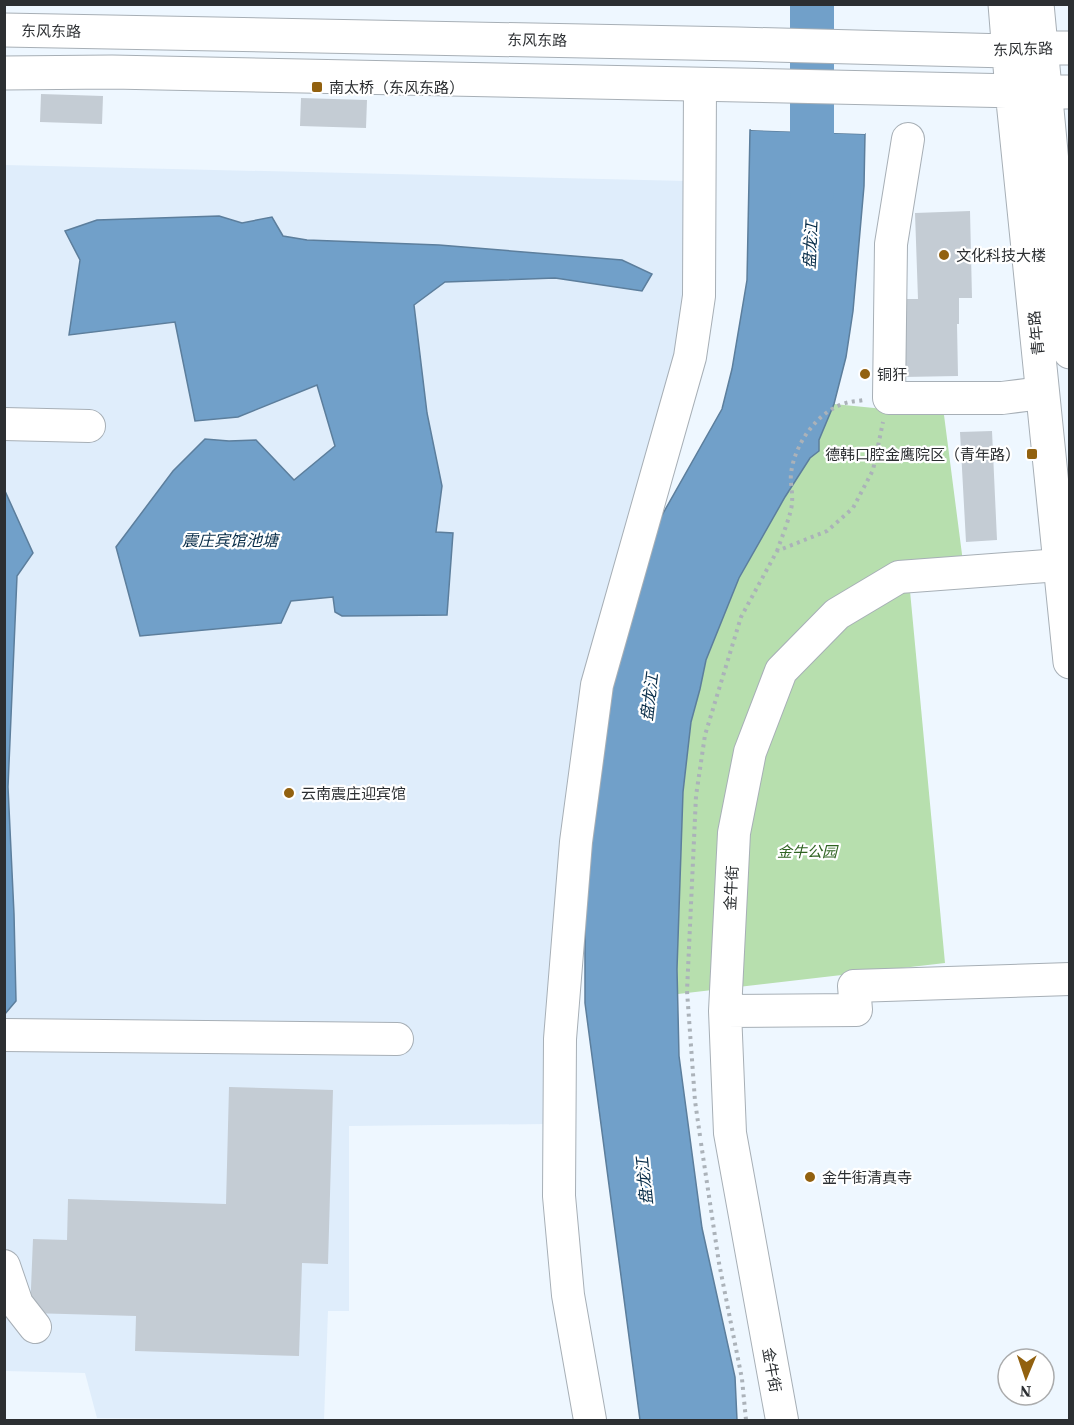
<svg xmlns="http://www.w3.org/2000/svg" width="1074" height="1425" viewBox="0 0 1074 1425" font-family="'Source Serif 4','Noto Sans SC',serif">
<rect width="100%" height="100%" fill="#eef7ff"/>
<path fill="#dfedfb" d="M5,165L686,181L681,356L547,1124L349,1126V1311H328L324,1420L97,1418L85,1373L5,1371Z"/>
<path fill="#b7dfae" d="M834,404L944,415L963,562L910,591L945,963L678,994L677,969L683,792L691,722L700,689L706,660L739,578L785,497L810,458L819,451V440Z"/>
<path fill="#71a0c9" stroke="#5c7e9c" stroke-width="1.5" d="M750,130L865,134L864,186L853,311L846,357L834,404L819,440V451L810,458L785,497L739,578L706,660L700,689L691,722L683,792L677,969L679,1056L702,1228L735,1377L737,1420H640L585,1003V872L605,683L657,524L722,409L732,369L747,280Z
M219,216L242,223L272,217L283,236L307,240L439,245L622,260L652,274L642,291L555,278L445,282L414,305L427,413L442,486L436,532L453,533L447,615L342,616L335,612L333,597L291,601L281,623L140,636L116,547L173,471L205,439L229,441L256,440L294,480L335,446L317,385L238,417L195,421L175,322L69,335L80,260L65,231L97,220Z
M5,491L33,553L17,576L8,787L14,914L16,1001L5,1014Z"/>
<path fill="#eef7ff" d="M751,127L865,131V134L751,130Z"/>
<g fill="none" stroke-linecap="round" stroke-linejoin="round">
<path stroke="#71a0c9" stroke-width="44" d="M812,192V4"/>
</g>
<path fill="#c4ccd4" d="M41,94L103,96L102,124L40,122Z
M301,98L367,100L366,128L300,126Z
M970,211L972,298H959V324H957L958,376L903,377L901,299H918L915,213Z
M992,431L997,540L966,542L960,432Z
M229,1087L333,1090L328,1264L302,1263L299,1356L135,1351L136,1316L30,1313L33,1239L67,1240L68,1199L226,1204Z"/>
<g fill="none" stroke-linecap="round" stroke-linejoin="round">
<defs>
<path id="minor" d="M908,139L891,244L889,398H1002L1042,393
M4,424L89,426
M725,1011L856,1010L854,986L1070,979
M4,1035L397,1039
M4,1266L17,1304L35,1327
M590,1420L568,1295L559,1196L560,1039L576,842L597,685L690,357L699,296L700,84
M782,1420L730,1133L725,1011L729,932L734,833L750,752L781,671L837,614L899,577L1060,565"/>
<path id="major" d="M1005,4L1012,91L1070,662
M1037,4L1070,352
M4,30L738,44L1008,51L1040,48H1070
M4,73L112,72L1070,92"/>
</defs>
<use href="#minor" stroke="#a7afb6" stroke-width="34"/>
<use href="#major" stroke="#a7afb6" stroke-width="35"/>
<path stroke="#abb2b9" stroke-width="4" stroke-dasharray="3 4.5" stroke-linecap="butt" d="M777,551C781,539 792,513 792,502C793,493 790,483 791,474C794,444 819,408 850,402C854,401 859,401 864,400
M700,1136L695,1101L687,991L696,796L705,735L741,617L777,551L827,531L853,508L873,470L883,422
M701,1143L719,1263L742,1379L746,1420"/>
<use href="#minor" stroke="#fff" stroke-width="32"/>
<use href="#major" stroke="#fff" stroke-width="33"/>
</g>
<g fill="#92610f" stroke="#fff" stroke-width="2">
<rect x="311" y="81" width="12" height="12" rx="3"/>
<circle cx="944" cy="255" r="6"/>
<circle cx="865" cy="374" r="6"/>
<rect x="1026" y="448" width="12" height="12" rx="3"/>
<circle cx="289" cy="793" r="6"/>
<circle cx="810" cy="1177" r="6"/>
</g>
<g text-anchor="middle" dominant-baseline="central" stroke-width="4.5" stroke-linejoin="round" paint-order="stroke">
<g font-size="15" fill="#2c2f32" stroke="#fff">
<text transform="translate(51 31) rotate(1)">东风东路</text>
<text transform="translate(537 40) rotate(1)">东风东路</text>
<text transform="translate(1023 49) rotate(-2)">东风东路</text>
<text transform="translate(1036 333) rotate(-96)">青年路</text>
<text transform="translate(731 888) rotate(-87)">金牛街</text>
<text transform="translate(772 1370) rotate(80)">金牛街</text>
</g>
<g font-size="15" fill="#2c2f32" stroke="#fff" text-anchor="start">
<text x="329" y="87">南太桥（东风东路）</text>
<text x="956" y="255">文化科技大楼</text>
<text x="877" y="374">铜犴</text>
<text x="1020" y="454" text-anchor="end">德韩口腔金鹰院区（青年路）</text>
<text x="301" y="793">云南震庄迎宾馆</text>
<text x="822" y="1177">金牛街清真寺</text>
</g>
<g font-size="15" font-style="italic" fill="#306323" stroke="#fff">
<text x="807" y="851">金牛公园</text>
</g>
<g font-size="16" font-style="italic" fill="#062b47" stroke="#fff">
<text transform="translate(810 245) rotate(-87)">盘龙江</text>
<text x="230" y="540">震庄宾馆池塘</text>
<text transform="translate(649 697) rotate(-83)">盘龙江</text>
<text transform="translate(644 1181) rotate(-96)">盘龙江</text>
</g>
</g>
<rect width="1074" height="1425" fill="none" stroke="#2c2f32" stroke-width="12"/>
<g transform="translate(1026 1377) rotate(182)"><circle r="28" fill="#ffffff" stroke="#abacad" stroke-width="1.5"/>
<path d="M0-4.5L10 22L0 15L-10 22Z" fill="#92610f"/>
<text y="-9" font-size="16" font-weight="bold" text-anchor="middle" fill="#2c2f32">N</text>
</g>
</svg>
